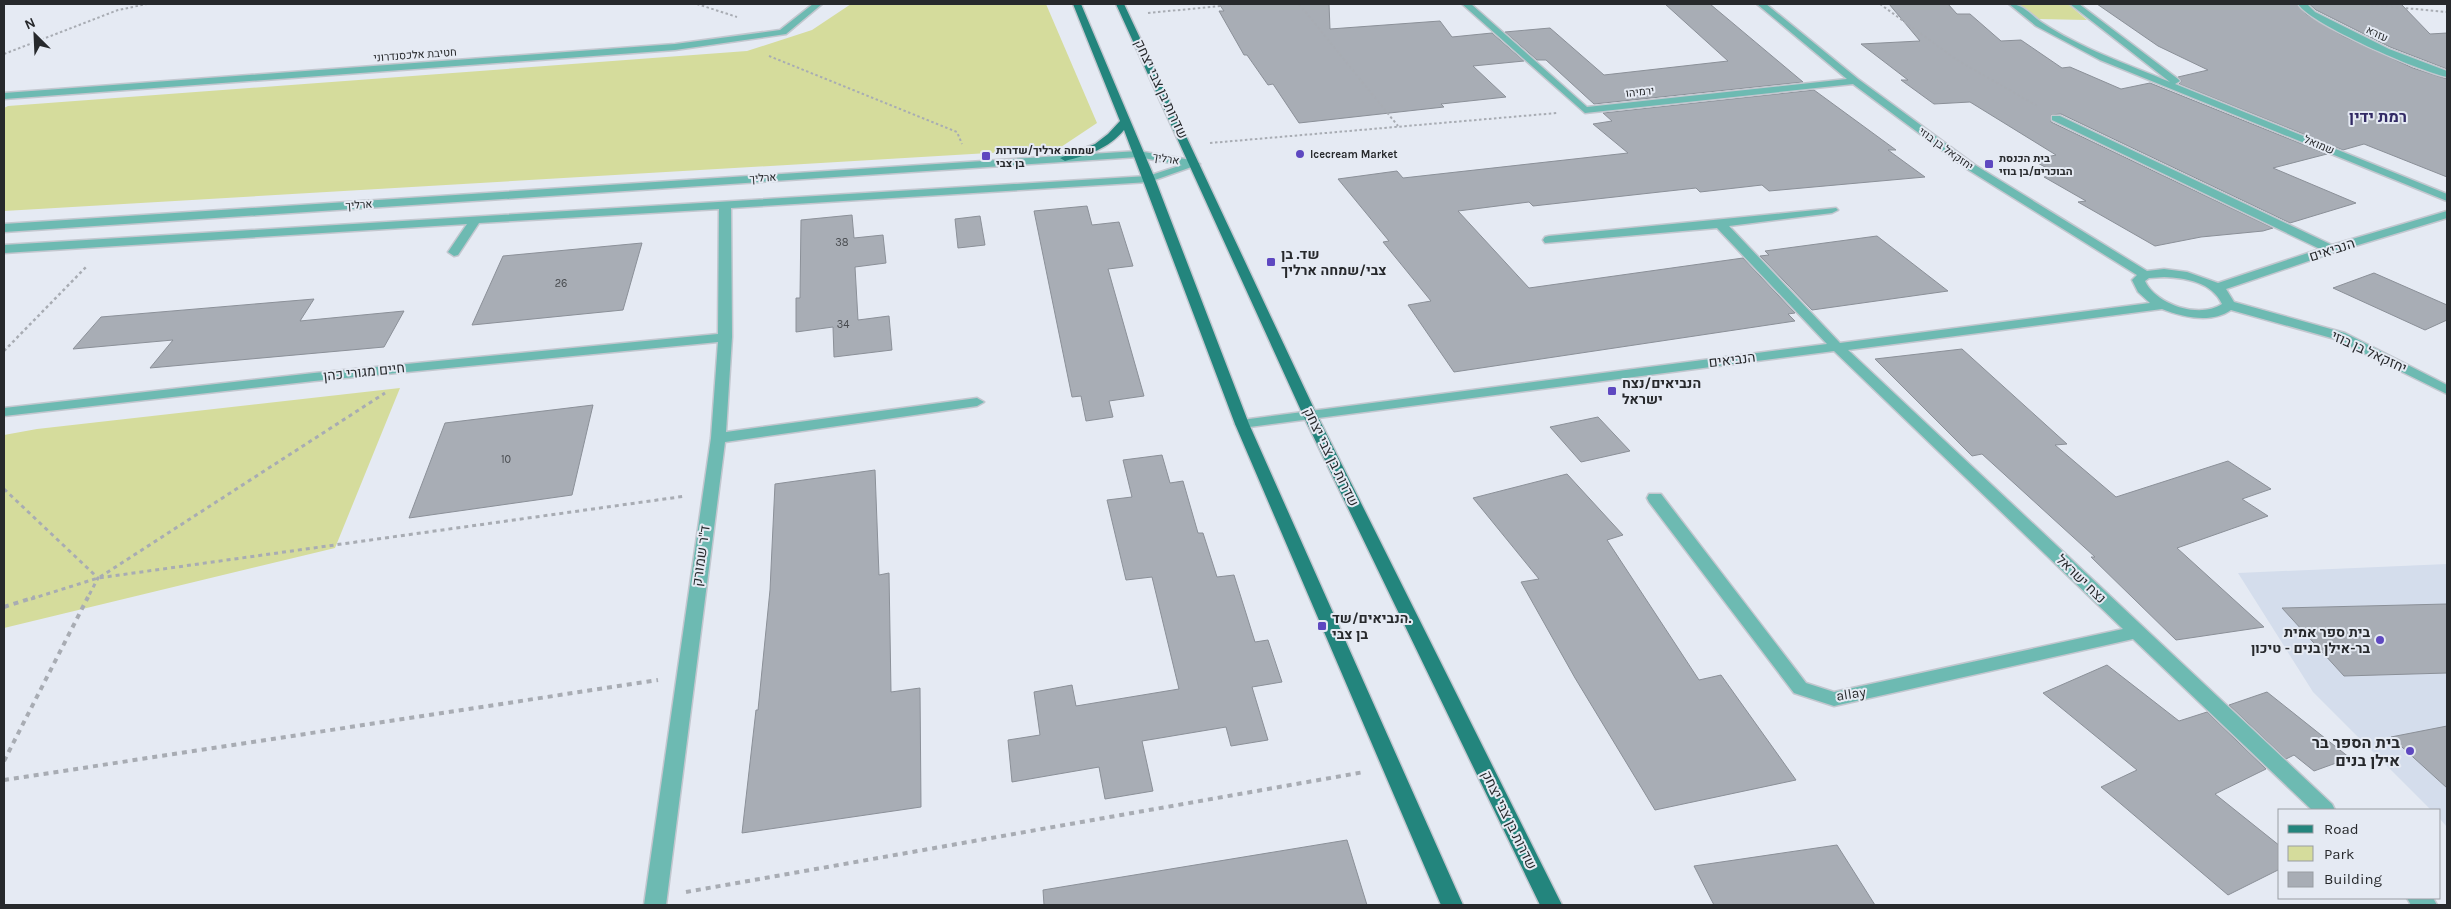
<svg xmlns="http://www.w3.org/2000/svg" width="2451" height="909" viewBox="0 0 2451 909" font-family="Karla,Heebo,sans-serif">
<rect width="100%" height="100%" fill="#e5eaf3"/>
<path fill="#d4ddec" d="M2447,564V827L2440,819V810H2431L2313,692L2238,573Z"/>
<path fill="#d5dc9c" d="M851,4H1046L1097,123L1058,149L4,211V108L8,106L747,51L812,30Z
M2018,4H2068L2087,20L2038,19Z
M400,388L335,548L4,628V435L37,429Z"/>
<path fill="#a8adb5" stroke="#8b9098" d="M1219,4H1329L1330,29L1440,21L1452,37L1492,33L1524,61L1473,66L1506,97L1441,104L1444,107L1299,123L1273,84L1268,85L1247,55H1244L1219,11H1224Z
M1665,4H1710L1803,82L1594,104L1546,60H1537L1505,32L1550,28L1604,75L1728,61Z
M1889,4H1948L1957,14H1970L2001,41L2021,40L2062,68L2070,67L2121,89L2150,83L2327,154L2273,168L2356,203L2290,223L2061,114L2051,115V122L2273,228L2263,231L2201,237L2155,246L2078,202L2086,201L2044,177L2060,175L2032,160L2056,155L1970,102L1934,104L1901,80H1908L1861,44L1920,41Z
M2097,4H2296L2306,14L2343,36L2413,68L2447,79V177L2364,144L2343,150L2179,84L2182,81L2178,77L2208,70L2158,46Z
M2309,4H2401L2430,34L2447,33V69L2390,47L2316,10Z
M1814,90L1896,150H1888L1925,177L1769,191L1762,185L1700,192L1696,188L1533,206L1529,202L1458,211L1529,288L1743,258L1795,313L1788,314L1795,321L1454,372L1408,305L1431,301L1383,242L1389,241L1338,179L1397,171L1403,178L1628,153L1593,124L1612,121L1603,113Z
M1087,206L1092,225L1119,222L1133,266L1108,269L1144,396L1109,401L1113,417L1086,421L1081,396L1072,397L1034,211Z
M852,215L854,238L883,235L886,263L855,267L858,320L889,316L892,350L834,357L833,327L796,332V298H800L801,220Z
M980,216L985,245L958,248L955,219Z
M1877,236L1948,291L1812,310L1760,256L1769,255L1765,251Z
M642,243L623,310L472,325L503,256Z
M2374,273L2447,305V320L2425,330L2333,288Z
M314,299L300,321L404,311L384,347L150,368L173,340L73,349L101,317Z
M1962,349L2067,444L2055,445L2116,497L2228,461L2271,489L2242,499L2268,516L2177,548L2264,627L2176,640L2091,557H2095L1982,454L1972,456L1875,359Z
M593,405L572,495L409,518L445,423Z
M1598,417L1630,451L1581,462L1550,427Z
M1162,455L1170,483L1183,481L1198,533H1203L1217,577L1234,575L1255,642L1268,640L1282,682L1252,687L1268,740L1231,746L1226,727L1142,741L1153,791L1105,799L1099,767L1012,782L1008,740L1040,735L1034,692L1072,685L1076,706L1179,689L1152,577L1126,580L1107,500L1132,497L1123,460Z
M875,470L879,575L889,573L891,692L920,688L921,807L742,833L756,710H758L770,590L775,484Z
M1567,474L1623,535L1607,540L1699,680L1721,675L1796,780L1655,810L1575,678L1521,582L1539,579L1473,498Z
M2447,604V673L2344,676L2282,608Z
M2107,665L2179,721L2207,712L2266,769L2215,794L2280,846V869L2228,895L2101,787L2137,770L2043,693Z
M2267,692L2350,758L2314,771L2294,755L2286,759L2229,705Z
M2447,726V788L2391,737Z
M1347,840L1367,905H1044L1043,890Z
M1837,845L1875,905H1714L1694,866Z"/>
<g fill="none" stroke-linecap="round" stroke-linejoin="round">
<defs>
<path id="minor" d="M813,4H822L786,34L675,50L4,99V93L675,44L780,30Z
M1462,4H1471L1587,107L1847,79L1757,4H1766L1858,79L1975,165L2147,271L2164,269L2187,272L2218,283L2320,249L2052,120V116H2060L2332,245L2447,211V218L2335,252L2226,289L2234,302L2345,333L2447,385V394L2335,339L2231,310C2211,324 2183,317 2162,309L1848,350L2332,804L2335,810H2312L2133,639L1834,706L1794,693L1649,502L1647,498L1649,494H1661L1806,683L1834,692L2123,629L1834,351L1242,428L1237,427L1235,424L1242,420L1827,344L1717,228L1545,243L1543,240L1545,237L1549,236L1836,208L1838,210L1832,213L1729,226L1840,343L2150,303L2138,292L2132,280L2137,275L1967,169L1853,84L1585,113ZM2164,277C2186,278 2212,282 2222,304C2200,319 2156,305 2145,281L2149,278Z
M2009,4C2023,4 2030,14 2041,22C2080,48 2127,64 2170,82L2070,4H2079L2178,79L2180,81L2175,84L2447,194V201L2100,60L2036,26Z
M2298,4H2307L2315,12L2389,49L2447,71V77C2419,71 2312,25 2298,4Z
M1138,151L1191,160L1200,164L1149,182L731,208L732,337L726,432L977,398L984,402L977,406L725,442L666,905H644L711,438L718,342L314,381L4,416V408L314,373L718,334L719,209L479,223L458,255L454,256L448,252L467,224L4,253V245L1148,176L1182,165L1138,157L4,232V224Z
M2407,898H2433L2437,905H2411Z"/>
<path id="major" d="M1073,4H1081L1155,179L1249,424L1463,905H1441L1235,424L1124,130C1108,149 1088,155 1065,161L1060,158L1095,144L1108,134L1120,121Z
M1116,4H1124L1317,415L1562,905H1540L1303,415Z"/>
</defs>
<use href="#minor" stroke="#c3c7cf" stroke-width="3"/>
<use href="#major" stroke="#c3c7cf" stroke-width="3"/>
<path stroke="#a8acb3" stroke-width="2" stroke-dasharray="2.5 2.5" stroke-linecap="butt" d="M697,4L737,17
M1299,4L1398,126
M1880,4L1957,60L2039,107
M2361,4L2447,12
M1148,13L1242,4
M4,54L118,10L147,4
M769,56L957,132L962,144
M1210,143L1557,113"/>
<path stroke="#a8acb3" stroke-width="2.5" stroke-dasharray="3 3" stroke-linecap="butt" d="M4,351L87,266"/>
<path stroke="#a8acb3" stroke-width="3" stroke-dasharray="4 4" stroke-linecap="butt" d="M4,489L98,578L87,599
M100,577L385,393
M31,599L98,578L686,496"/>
<path stroke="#a8acb3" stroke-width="4" stroke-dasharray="5 5" stroke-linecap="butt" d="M4,607L35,597
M4,761L88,597
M4,780L658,680
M686,892L1364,772"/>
<use href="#minor" fill="#6dbab2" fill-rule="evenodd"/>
<use href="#major" fill="#23857d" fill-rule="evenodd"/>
</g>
<g fill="#5e48c0" stroke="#e5eaf3" stroke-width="2">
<circle cx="1300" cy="154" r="5"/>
<rect x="981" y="151" width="10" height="10" rx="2.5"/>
<rect x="1984" y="159" width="10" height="10" rx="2.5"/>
<rect x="1266" y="257" width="10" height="10" rx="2.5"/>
<rect x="1607" y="386" width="10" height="10" rx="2.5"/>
<rect x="1317" y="621" width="10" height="10" rx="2.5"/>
<circle cx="2380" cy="640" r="5"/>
<circle cx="2410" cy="751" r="5"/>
</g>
<g text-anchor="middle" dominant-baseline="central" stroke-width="4" stroke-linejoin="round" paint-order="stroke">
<g font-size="11" fill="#27292c" stroke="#e5eaf3">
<text transform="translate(2377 34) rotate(26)">עזרא</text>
<text transform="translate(415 55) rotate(-4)">חטיבת אלכסנדרוני</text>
<text transform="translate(1640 92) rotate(-6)">ירמיהו</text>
<text transform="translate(2319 145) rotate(23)">שמואל</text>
<text transform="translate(1946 149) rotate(36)">יחזקאל בן בוזי</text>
<text transform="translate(1166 159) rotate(9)">ארליך</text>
<text transform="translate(763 178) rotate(-4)">ארליך</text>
<text transform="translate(359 205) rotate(-4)">ארליך</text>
</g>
<g font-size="11" font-weight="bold" fill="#27292c" stroke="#e5eaf3" text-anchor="start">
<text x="996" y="150">שמחה ארליך/שדרות<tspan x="996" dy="13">בן צבי</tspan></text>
<text x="1310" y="154">Icecream Market</text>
<text x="1999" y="158">בית הכנסת<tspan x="1999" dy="13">הבוכרים/בן בוזי</tspan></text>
</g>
<g font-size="11" fill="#474a4e">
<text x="842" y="242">38</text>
<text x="561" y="283">26</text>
<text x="843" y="324">34</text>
<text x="506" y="459">10</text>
</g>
<g font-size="14" fill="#27292c" stroke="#e5eaf3">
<text transform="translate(1161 89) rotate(65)">שדרות בן צבי יצחק</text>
<text transform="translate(2332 250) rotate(-18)">הנביאים</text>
<text transform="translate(2369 352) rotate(25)">יחזקאל בן בוזי</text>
<text transform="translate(1732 360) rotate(-7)">הנביאים</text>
<text transform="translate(364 372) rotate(-6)">חיים מגורי כהן</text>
<text transform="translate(1331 457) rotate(64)">שדרות בן צבי יצחק</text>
<text transform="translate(701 556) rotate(-82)">ד"ר שמורק</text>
<text transform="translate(2081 579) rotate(44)">נצח ישראל</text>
<text transform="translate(1851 694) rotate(-9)">allay</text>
<text transform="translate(1509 820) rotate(64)">שדרות בן צבי יצחק</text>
</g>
<g font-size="14" font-weight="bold" fill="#27292c" stroke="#e5eaf3" text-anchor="start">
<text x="1281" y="254">שד. בן<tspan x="1281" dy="16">צבי/שמחה ארליך</tspan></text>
<text x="1622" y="383">הנביאים/נצח<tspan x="1622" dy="16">ישראל</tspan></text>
<text x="1332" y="618">הנביאים/שד.<tspan x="1332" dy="16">בן צבי</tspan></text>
<text x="2370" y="632" text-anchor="end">בית ספר אמית<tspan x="2370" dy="16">בר-אילן בנים - טיכון</tspan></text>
</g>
<g font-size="16" font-weight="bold" fill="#312964" stroke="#e5eaf3">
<text x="2378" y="116">רמת ידין</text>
</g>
<g font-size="16" font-weight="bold" fill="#27292c" stroke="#e5eaf3" text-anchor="end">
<text x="2400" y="742">בית הספר בר<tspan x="2400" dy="18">אילן בנים</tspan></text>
</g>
</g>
<rect width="2451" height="909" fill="none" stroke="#27292c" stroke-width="10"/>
<rect x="2278" y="809" width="162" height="90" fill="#e5eaf3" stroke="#999da3"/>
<rect x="2288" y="825" width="25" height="8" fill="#23857d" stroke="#999da3"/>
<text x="2324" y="834" font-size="15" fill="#27292c">Road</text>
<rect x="2288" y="846" width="25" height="15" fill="#d5dc9c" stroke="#999da3"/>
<text x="2324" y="859" font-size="15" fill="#27292c">Park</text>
<rect x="2288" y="872" width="25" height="15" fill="#a8adb5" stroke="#999da3"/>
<text x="2324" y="884" font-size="15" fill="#27292c">Building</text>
<g transform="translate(35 35) rotate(336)" stroke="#e5eaf3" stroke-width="4" paint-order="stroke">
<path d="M0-4L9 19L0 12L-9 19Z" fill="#27292c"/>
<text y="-8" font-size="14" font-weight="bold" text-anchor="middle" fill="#27292c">N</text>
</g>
</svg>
